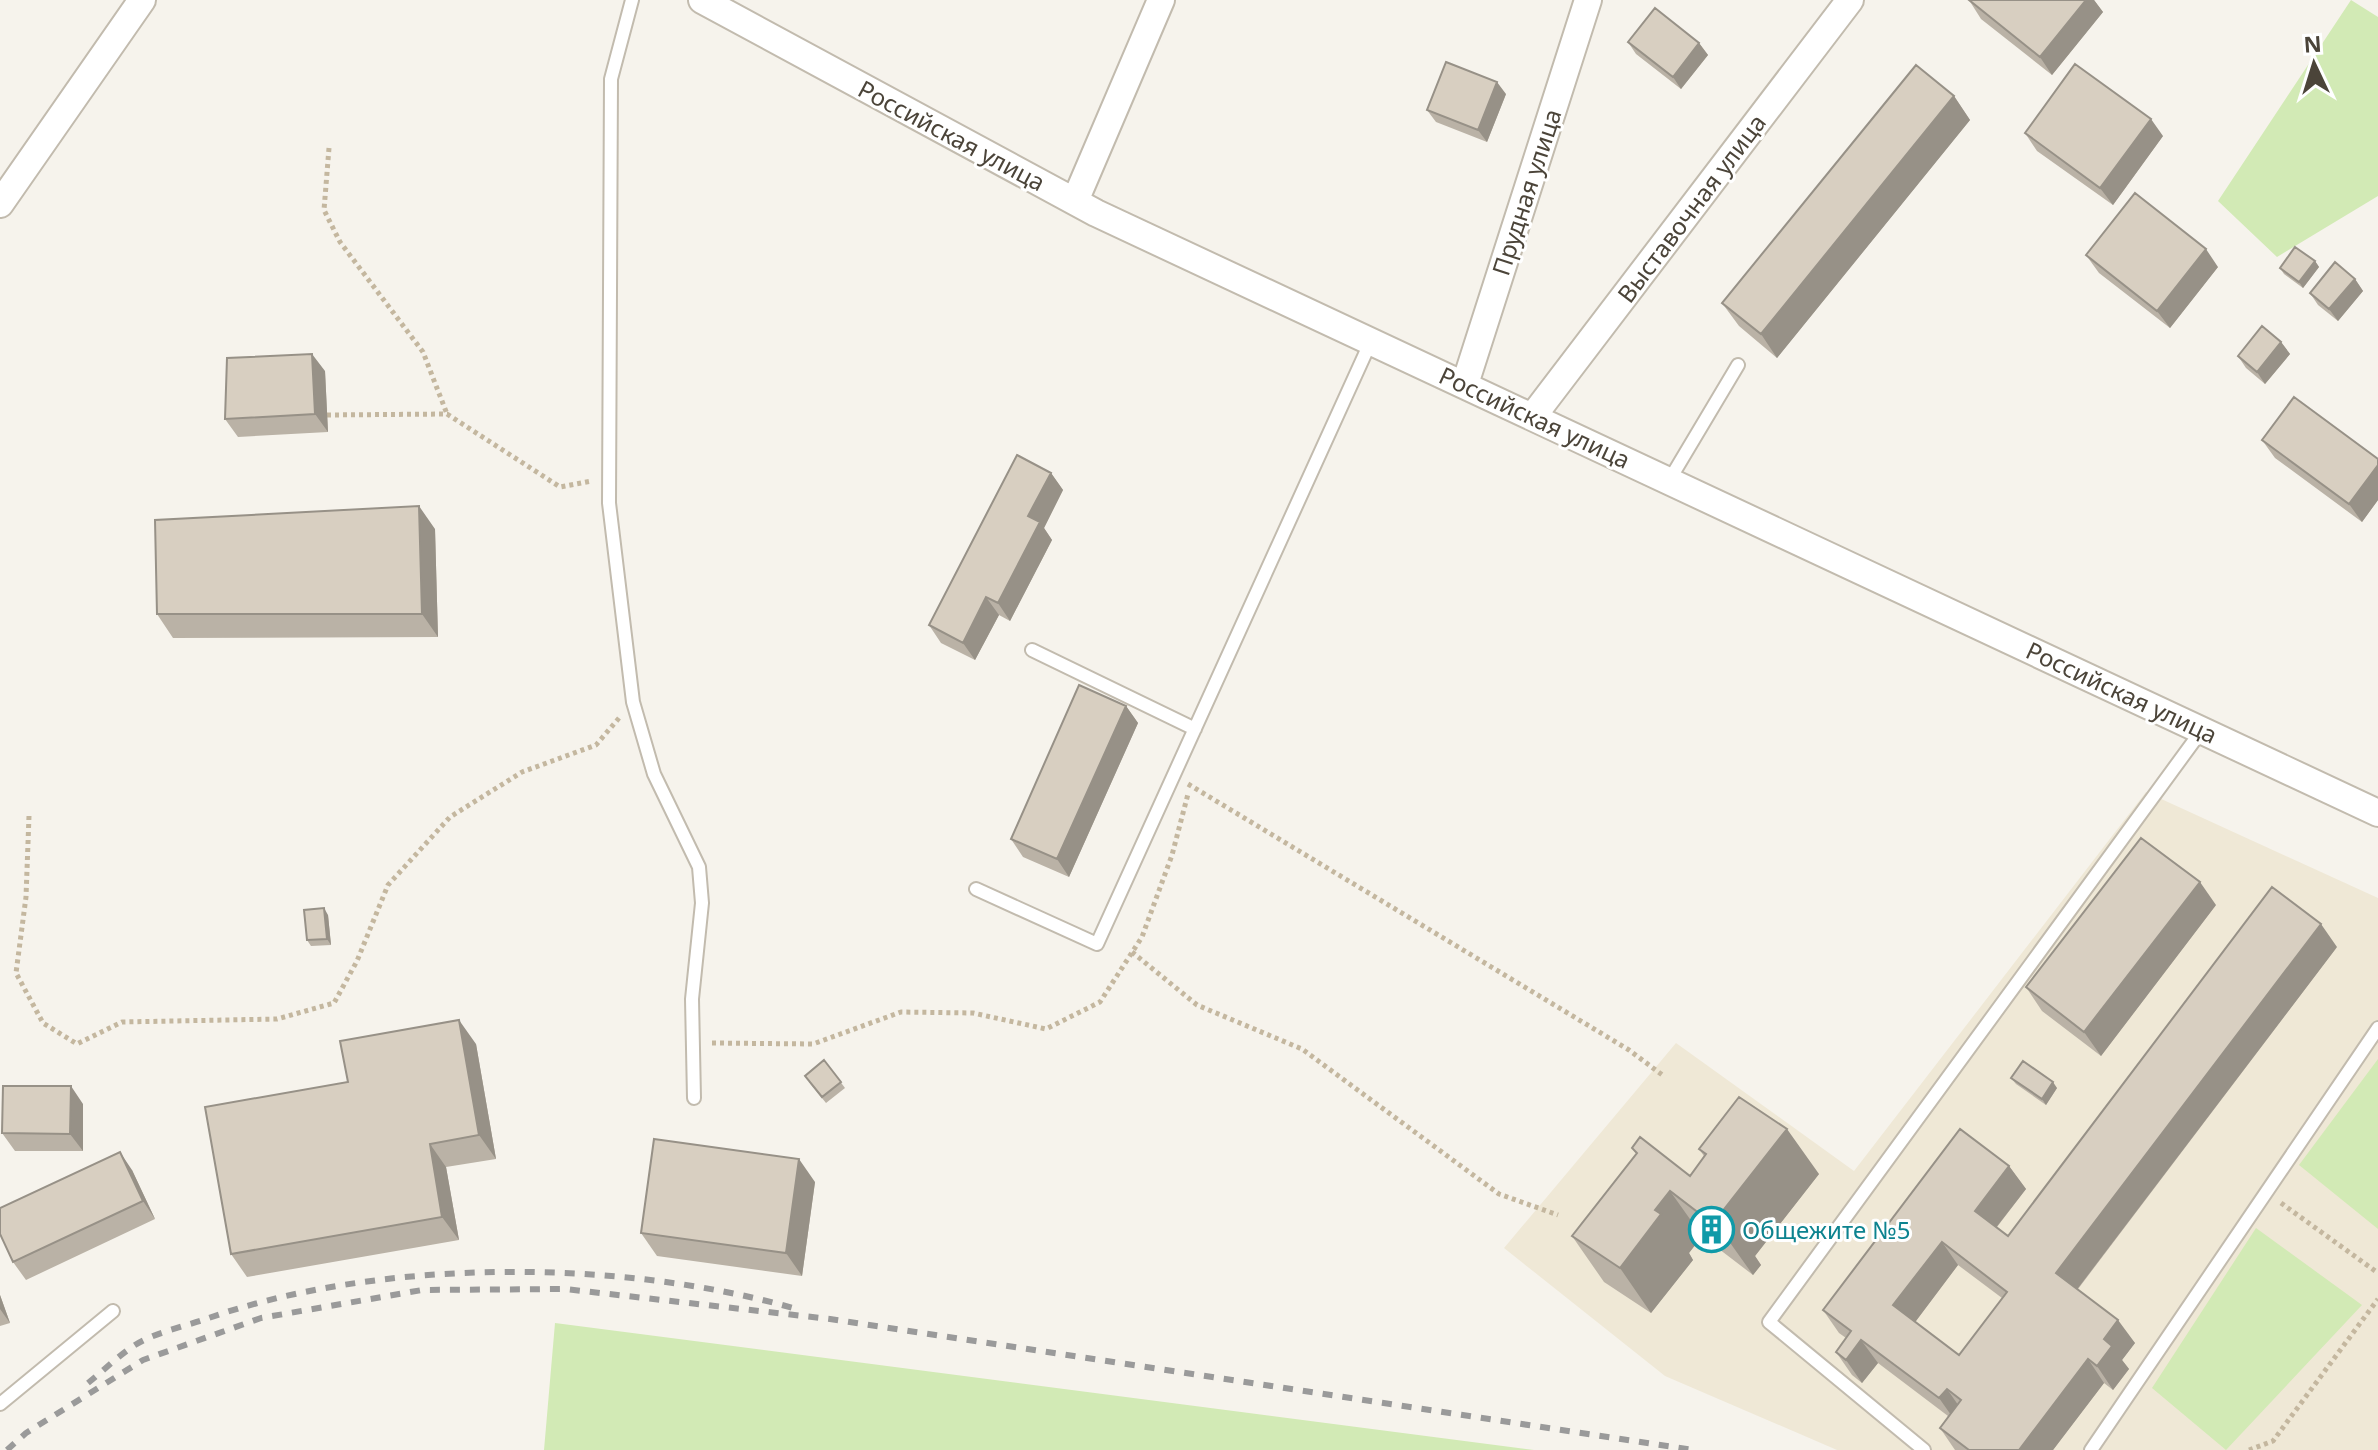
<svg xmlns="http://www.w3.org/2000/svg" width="2378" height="1450" viewBox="0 0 2378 1450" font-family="'Noto Sans',sans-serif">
<rect width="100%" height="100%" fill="#f6f3ec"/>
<path fill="#efe8d6" d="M2146,792L2378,898V1450H1837L1665,1376L1504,1248L1676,1043L1854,1171Z"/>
<path fill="#d2eab5" d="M2351,0L2378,17V196L2277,257L2218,201Z
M2378,1059V1229L2299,1165Z
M2256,1228L2362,1305L2226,1450L2152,1388Z
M555,1323L1534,1450H544Z"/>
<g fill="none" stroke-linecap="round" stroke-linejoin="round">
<defs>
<path id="lane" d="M632,0L611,79L609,503L633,702L654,774L699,867L702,903L692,999L694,1098
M1670,479L1738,365
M1032,650L1195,729
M976,889L1097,944L1371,341
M0,1404L113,1311
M1924,1450L1769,1322L2202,730
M2091,1450L2378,1028"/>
<path id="street" d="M702,0L1096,213L2378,813
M1075,201L1161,0
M0,204L142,0
M1465,384L1588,0
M1533,416L1850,0"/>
</defs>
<use href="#lane" stroke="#c2bbae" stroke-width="16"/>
<use href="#street" stroke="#c2bbae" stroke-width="30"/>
<path stroke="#c4b79f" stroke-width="5" stroke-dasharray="4 4" stroke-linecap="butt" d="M329,148L324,210L340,242L423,352L447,414
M327,415L447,414L560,487L592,481
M1188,784L1629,1050L1665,1077
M29,816L26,897L16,973L43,1023L77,1044L122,1022L277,1019L334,1003L357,961L388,885L450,817L522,772L596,745L619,718
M1132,952L1197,1005L1302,1049L1499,1194L1558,1215
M712,1043L813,1044L901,1012L973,1013L1046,1029L1100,1002L1142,937L1172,855L1188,794
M2281,1203L2378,1273
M2249,1450L2273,1441L2378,1299"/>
<use href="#lane" stroke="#fff" stroke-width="12"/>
<use href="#street" stroke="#fff" stroke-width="26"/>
<path stroke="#9a9a9a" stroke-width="6" stroke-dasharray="10 10" stroke-linecap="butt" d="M88,1383C103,1371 118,1356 135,1345C154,1333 182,1327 203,1320C376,1258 617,1258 793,1308
M7,1450L26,1433L143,1360L261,1318L422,1290L565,1289L830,1319L1693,1450"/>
</g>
<path fill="#bab2a6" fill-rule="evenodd" d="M1969,0H2094L2103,12L2052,75L1981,19Z
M1628,42L1699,43L1708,55L1681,89L1636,54Z
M1506,94L1487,142L1436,122L1427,110Z
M1954,96L1970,120L1777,358L1739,326L1722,303Z
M2025,133L2163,136L2113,205L2037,151Z
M2086,255L2218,267L2170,328L2099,273Z
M2315,261L2319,267L2303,288L2284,274L2280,268Z
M2355,279L2363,291L2338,321L2318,305L2310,293Z
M2281,342L2290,354L2265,384L2246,368L2238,356Z
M325,371L328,432L238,437L225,419Z
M2262,440L2378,459V500L2362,522L2275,458Z
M1051,473L1063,490L1044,528L1052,540L1010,621L999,615L975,660L941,643L929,625Z
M435,529L438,637L173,638L157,614Z
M1126,706L1138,723L1069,877L1023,857L1011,839Z
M2216,905L2101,1056L2042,1011L2026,987Z
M328,915L331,945L311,946L307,940Z
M2337,947L2078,1289L2135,1343L2122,1360L2129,1369L2113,1390L2104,1383L2053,1450H1955L1940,1428L1948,1416L1878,1363L1862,1383L1852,1375L1836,1352L1846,1338L1839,1333L1823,1310L2009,1166L2026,1189L1997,1227L2008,1236ZM1958,1265L2002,1298L1959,1355L1915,1322Z
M476,1044L496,1159L446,1167L459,1240L247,1277L231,1254L348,1082Z
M824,1060L845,1088L826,1103L809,1082Z
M2011,1078L2057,1088L2046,1105L2016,1084Z
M83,1104V1151H15L2,1133Z
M1632,1148L1690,1176L1704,1156L1699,1149L1819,1174L1755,1256L1761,1265L1753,1275L1702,1236L1689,1253L1693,1260L1651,1313L1604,1282L1572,1236L1636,1154Z
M132,1170L155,1219L26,1280L13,1262Z
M815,1182L802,1276L657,1256L641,1233Z
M0,1295L10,1323L0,1326Z"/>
<path fill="#979187" d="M2086,0H2094L2103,12L2052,75L2040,57Z
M1699,43L1708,55L1681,89L1673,77Z
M1497,82L1506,94L1487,142L1478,130Z
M1954,96L1970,120L1777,358L1761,334Z
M2151,119L2163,136L2113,205L2100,188Z
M2206,249L2218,267L2170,328L2157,311Z
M2315,261L2319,267L2303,288L2299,282Z
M2355,279L2363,291L2338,321L2329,309Z
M2281,342L2290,354L2265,384L2257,372Z
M312,354L325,371L328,432L315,414Z
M2378,465V500L2362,522L2349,504Z
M1051,473L1063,490L1044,528L1052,540L1010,621L998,603L1028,516Z
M419,506L435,529L438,637L422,614Z
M986,597L999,615L975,660L963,643Z
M1126,706L1138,723L1069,877L1057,859Z
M2200,882L2216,905L2101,1056L2084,1032Z
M324,908L328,915L331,945L327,939Z
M2321,924L2337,947L2072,1296L2056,1273Z
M459,1020L476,1044L496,1159L479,1135Z
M2053,1082L2057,1088L2046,1105L2042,1099Z
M71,1086L83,1104V1151L70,1134Z
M1787,1129L1819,1174L1755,1256L1761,1265L1753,1275L1721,1230V1213Z
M430,1144L446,1167L459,1240L442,1217Z
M120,1152L132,1170L155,1219L143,1201Z
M799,1159L815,1182L802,1276L786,1253Z
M2009,1166L2026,1189L1991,1234L1975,1211Z
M1670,1191L1702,1236L1689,1253L1693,1260L1651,1313L1620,1268L1655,1210Z
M1942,1242L1958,1265L1910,1329L1893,1305Z
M0,1295L10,1323L0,1309Z
M2118,1320L2135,1343L2122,1360L2129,1369L2113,1390L2097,1366L2104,1339Z
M1861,1340L1878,1363L1862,1383L1846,1360Z
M2088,1359L2104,1383L2053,1450H2019Z
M1947,1389L1963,1412L1956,1422L1939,1398Z"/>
<path fill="#d8cfc1" stroke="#979187" stroke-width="2" fill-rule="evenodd" d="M1969,0H2086L2040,57Z
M1655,8L1699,43L1673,77L1628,42Z
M1446,62L1497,82L1478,130L1427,110Z
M2075,64L2151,119L2100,188L2025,133Z
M1916,65L1954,96L1761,334L1722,303Z
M2135,193L2206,249L2157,311L2086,255Z
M2295,247L2315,261L2299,282L2280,268Z
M2335,262L2355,279L2329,309L2310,293Z
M2262,326L2281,342L2257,372L2238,356Z
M312,354L315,414L225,419L227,358Z
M2294,397L2378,459V465L2349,504L2262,440Z
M1017,455L1051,473L1028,516L1040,522L998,603L986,597L963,643L929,625Z
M419,506L422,614H157L155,520Z
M1079,685L1126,706L1057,859L1011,839Z
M2141,838L2200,882L2084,1032L2026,987Z
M2272,887L2321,924L2056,1273L2118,1320L2104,1339L2112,1346L2097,1366L2088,1359L2019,1450H1969L1940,1428L1961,1400L1947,1389L1939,1398L1861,1340L1846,1360L1836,1352L1851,1331L1823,1310L1960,1129L2009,1166L1975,1211L2008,1236ZM1942,1242L2007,1292L1959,1355L1893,1305Z
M324,908L327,939L307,940L304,910Z
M459,1020L479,1135L430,1144L442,1217L231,1254L205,1107L348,1082L340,1041Z
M824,1060L841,1082L822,1097L805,1076Z
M2023,1061L2053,1082L2042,1099L2011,1078Z
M3,1086H71L70,1134L2,1133Z
M1739,1097L1787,1129L1721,1213L1729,1220L1721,1230L1670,1191L1655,1210L1661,1214L1620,1268L1572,1236L1637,1153L1632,1148L1640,1137L1690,1176L1706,1154L1699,1149Z
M654,1139L799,1159L786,1253L641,1233Z
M120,1152L143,1201L13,1262L0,1234V1208Z"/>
<defs>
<symbol id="building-ring" viewBox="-11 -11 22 22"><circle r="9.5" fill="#fff" stroke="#0f9aa8" stroke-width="1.5"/><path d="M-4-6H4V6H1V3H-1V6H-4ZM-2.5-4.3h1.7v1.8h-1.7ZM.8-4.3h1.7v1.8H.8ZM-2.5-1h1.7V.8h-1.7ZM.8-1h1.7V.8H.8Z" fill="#0f9aa8"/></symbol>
</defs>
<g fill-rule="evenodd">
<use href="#building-ring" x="1686" y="1204" width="51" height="51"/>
</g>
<g text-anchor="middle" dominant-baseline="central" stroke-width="6" stroke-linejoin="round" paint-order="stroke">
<g font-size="24" fill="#4b4439" stroke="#fff">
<text transform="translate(952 135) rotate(28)">Российская улица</text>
<text transform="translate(1526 192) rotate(-72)">Прудная улица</text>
<text transform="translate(1691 208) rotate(-53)">Выставочная улица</text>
<text transform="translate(1535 417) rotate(25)">Российская улица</text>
<text transform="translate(2122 692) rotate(25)">Российская улица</text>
</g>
<g font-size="24" fill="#0d838f" stroke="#fff" text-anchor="start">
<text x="1742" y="1229">Общежите №5</text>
</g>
</g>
<g transform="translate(2314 64) rotate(356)" stroke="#ffffff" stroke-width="6" paint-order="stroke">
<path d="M0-6L14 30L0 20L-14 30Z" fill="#4b4439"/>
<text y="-12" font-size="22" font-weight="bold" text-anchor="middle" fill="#4b4439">N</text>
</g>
</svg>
